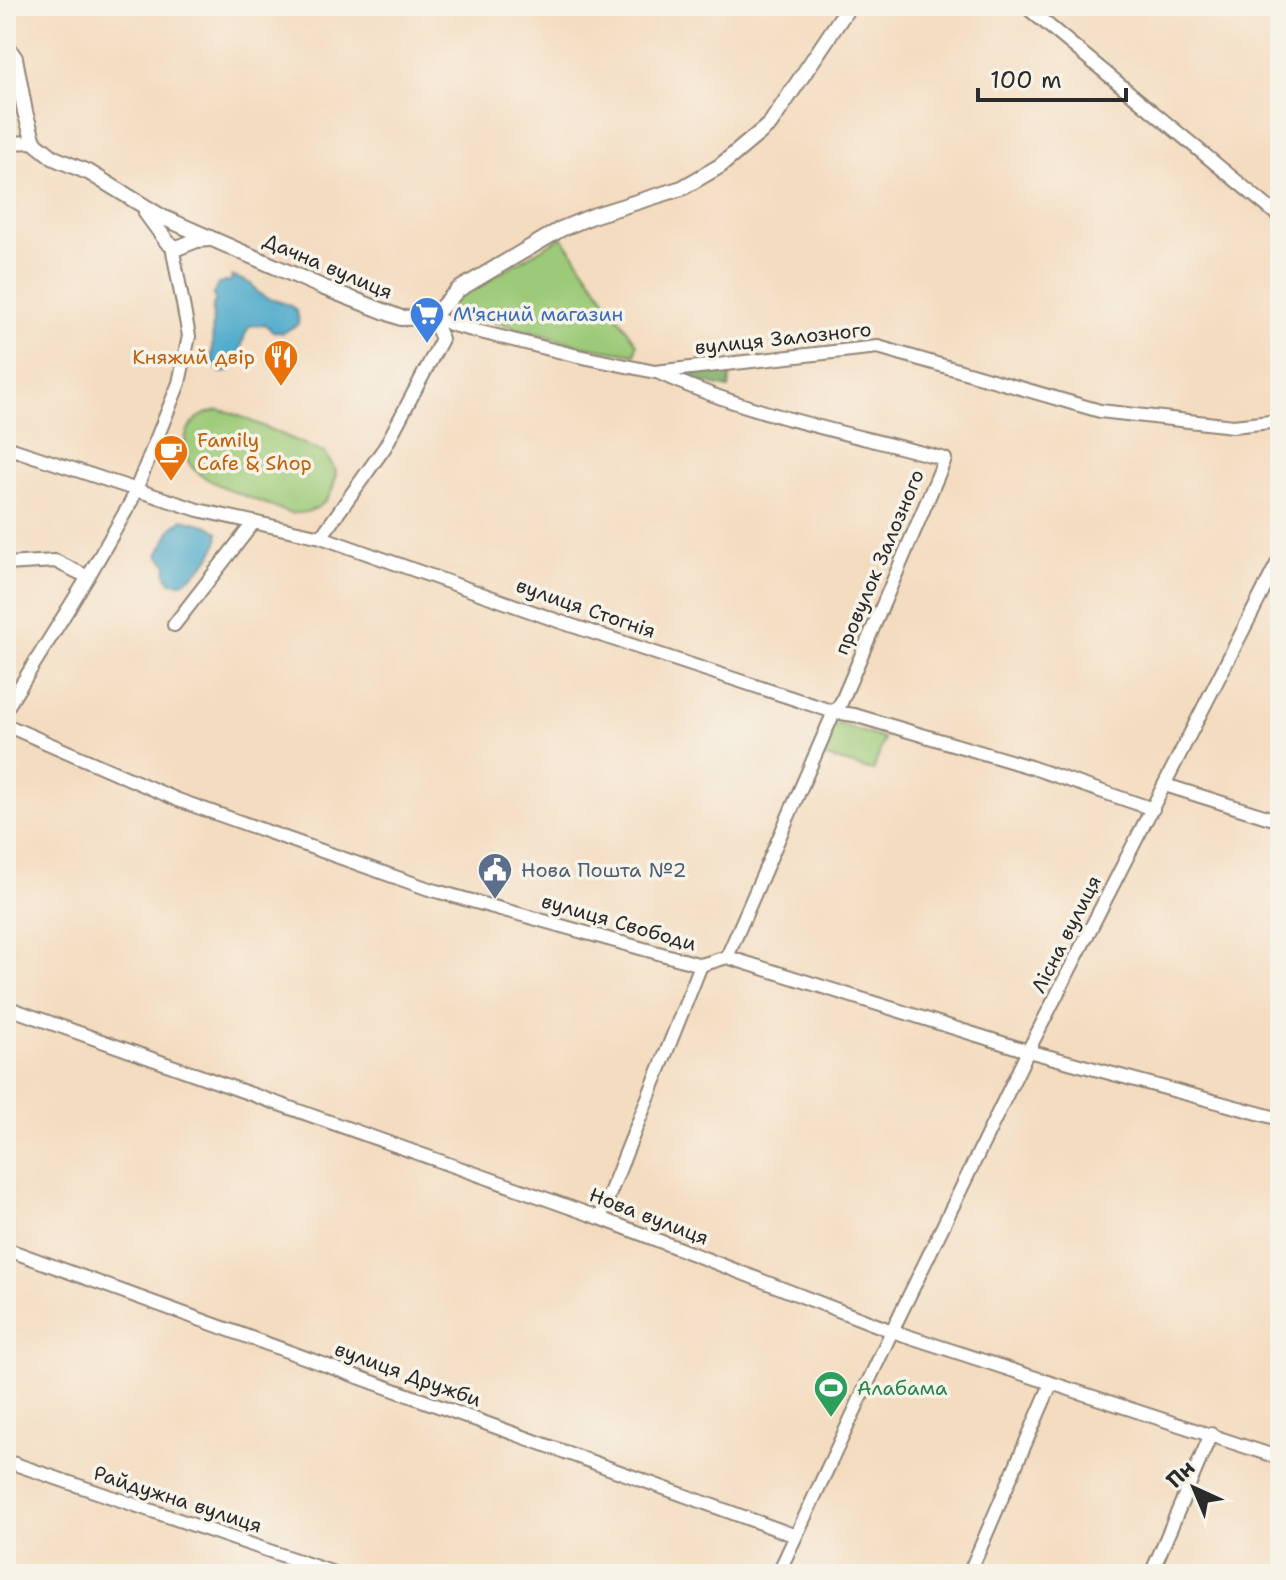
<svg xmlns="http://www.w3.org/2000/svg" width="1286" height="1580" viewBox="0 0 1286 1580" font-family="'Shantell Sans',sans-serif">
<rect width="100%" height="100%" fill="#f7f3e8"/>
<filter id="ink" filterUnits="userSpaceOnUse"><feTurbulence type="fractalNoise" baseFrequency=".0125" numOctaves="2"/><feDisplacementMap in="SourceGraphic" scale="16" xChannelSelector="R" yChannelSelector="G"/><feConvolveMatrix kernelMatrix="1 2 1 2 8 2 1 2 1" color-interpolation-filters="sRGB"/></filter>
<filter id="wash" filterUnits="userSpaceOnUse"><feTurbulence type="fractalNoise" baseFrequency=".006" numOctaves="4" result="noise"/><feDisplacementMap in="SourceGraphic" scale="32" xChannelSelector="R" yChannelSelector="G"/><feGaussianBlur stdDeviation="1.8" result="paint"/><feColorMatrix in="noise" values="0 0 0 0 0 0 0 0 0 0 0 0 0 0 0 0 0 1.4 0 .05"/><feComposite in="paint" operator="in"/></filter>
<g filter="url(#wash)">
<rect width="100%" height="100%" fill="#f4dcc0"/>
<path fill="#9dca78" stroke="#647a52" stroke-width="2" d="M562,237L637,344L635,354L583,346L447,309V303Z
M219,410L230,412L325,453L336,471C334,500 318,515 289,513C264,502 215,488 196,471C186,463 183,449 186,436C190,420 203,413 219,410Z
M839,724L884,739L873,771L820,755L832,727Z"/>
<path fill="#7eae68" stroke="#546c4a" stroke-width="2" d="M731,370L729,388L692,380L694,373Z"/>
<path fill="#4ba9ca" stroke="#3b6a7a" stroke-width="2" d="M232,276C238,279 246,281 251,284C256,288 255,291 260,294C274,304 302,300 298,324L283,333L273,331L264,324L250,326C237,339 245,376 220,372L212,362L213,304L216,301L213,295L218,284L231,281Z
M183,519L209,526L218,532C220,553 199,571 183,583L170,582L166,574L167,564L158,555L172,528Z"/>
</g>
<g filter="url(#ink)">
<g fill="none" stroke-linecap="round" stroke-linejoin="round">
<defs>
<path id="minor" d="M1025,6L1280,217
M6,143L34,142
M432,317L456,326L578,356L655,372L878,347L1100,411L1233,426L1280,421
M657,372C747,414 849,433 945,459L841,703L834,712L727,957
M6,447L198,510L321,537L561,622L834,712L854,715L1030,767L1153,809
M321,537L385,447L442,339L432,317
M6,564L55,561L88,577
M174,625L254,522
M6,709L88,577L131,502L179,383L189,336L172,246
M6,725L178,800L429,889L701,965L727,957L1028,1051L1280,1119
M1165,785L1280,821
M6,1007L600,1218L892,1331L1280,1458
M600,1218L701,965
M6,1249L796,1536
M6,1461L337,1574
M778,1574L892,1331L1028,1051L1280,558
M969,1574L1051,1384
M1151,1574L1211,1434"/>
<path id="tertiary" d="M6,45L15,58L25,112L34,142L54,158L90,173L162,217L322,287L401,318L432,317L458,290L561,229L595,215L682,188L720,166L770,124L849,6
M146,213L168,243L177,248L197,240L209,239"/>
</defs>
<use href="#minor" stroke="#908476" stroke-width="16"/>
<use href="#tertiary" stroke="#908476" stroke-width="18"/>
<use href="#minor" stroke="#fff" stroke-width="12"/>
<use href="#tertiary" stroke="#fff" stroke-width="14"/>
</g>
</g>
<defs>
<symbol id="supermarket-pin" viewBox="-11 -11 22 30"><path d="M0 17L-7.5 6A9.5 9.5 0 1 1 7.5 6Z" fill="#3f7fe0" stroke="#f7f3e8"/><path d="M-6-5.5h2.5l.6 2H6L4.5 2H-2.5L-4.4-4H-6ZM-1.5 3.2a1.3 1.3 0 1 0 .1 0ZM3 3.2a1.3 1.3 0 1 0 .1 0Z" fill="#fff"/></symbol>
<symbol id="restaurant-pin" viewBox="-11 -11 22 30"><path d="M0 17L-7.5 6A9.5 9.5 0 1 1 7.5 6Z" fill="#e8710a" stroke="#f7f3e8"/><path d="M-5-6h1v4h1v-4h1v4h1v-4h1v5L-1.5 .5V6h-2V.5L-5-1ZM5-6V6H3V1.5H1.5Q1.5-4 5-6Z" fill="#fff"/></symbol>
<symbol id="cafe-pin" viewBox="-11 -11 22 30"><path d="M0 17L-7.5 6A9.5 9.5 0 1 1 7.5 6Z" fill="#e8710a" stroke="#f7f3e8"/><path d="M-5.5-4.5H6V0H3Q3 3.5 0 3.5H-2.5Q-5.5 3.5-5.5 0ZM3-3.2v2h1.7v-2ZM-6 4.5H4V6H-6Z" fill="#fff"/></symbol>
<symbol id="civic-pin" viewBox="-11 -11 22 30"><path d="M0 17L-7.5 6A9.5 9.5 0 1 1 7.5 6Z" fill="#5c6f8a" stroke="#f7f3e8"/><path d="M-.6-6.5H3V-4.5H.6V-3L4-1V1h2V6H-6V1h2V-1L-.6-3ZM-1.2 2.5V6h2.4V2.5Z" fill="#fff"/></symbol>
<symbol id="stadium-pin" viewBox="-11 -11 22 30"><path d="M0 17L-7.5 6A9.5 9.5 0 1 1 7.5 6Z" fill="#2e9e5b" stroke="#f7f3e8"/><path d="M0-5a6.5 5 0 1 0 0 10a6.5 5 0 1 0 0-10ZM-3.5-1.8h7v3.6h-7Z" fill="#fff"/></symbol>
</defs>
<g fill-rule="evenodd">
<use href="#supermarket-pin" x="407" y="294" width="40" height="54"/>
<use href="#restaurant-pin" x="261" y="337" width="40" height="54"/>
<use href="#cafe-pin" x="151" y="432" width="40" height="54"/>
<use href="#civic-pin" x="475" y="850" width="40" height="54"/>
<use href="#stadium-pin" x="811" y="1368" width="40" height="54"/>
</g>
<g text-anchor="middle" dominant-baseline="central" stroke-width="7" stroke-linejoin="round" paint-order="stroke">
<g font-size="20" fill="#2b2b2b" stroke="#f7f3e8">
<text transform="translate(328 266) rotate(23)">Дачна вулиця</text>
<text transform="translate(783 338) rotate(-6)">вулиця Залозного</text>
<text transform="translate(879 562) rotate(-67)">провулок Залозного</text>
<text transform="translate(586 608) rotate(19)">вулиця Стогнія</text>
<text transform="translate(619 922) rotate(16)">вулиця Свободи</text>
<text transform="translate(1066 934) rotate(-63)">Лісна вулиця</text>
<text transform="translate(649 1216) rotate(21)">Нова вулиця</text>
<text transform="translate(408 1374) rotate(20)">вулиця Дружби</text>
<text transform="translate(178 1499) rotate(18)">Райдужна вулиця</text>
</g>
<g font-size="20" fill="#366cbe" stroke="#f7f3e8" text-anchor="start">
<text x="453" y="314">М'ясний магазин</text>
</g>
<g font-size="20" fill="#c56008" stroke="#f7f3e8" text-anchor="end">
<text x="255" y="357">Княжий двір</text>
<text x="197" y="440" text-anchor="start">Family<tspan x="197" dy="23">Cafe &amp; Shop</tspan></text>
</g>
<g font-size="20" fill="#4e5e75" stroke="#f7f3e8" text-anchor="start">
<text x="521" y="870">Нова Пошта №2</text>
</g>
<g font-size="20" fill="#27864d" stroke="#f7f3e8" text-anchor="start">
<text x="857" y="1388">Алабама</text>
</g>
</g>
<rect width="1286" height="1580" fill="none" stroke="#f7f3e8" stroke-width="32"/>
<g transform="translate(1194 1488) rotate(316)" stroke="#f7f3e8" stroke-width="6" paint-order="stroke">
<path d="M0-6L14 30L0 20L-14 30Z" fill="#2b2b2b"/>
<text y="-12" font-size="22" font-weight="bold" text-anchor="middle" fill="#2b2b2b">Пн</text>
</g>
<path d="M978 88v12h148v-12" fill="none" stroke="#2b2b2b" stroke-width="4"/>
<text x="990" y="88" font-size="24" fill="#2b2b2b" stroke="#f7f3e8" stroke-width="6" paint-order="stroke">100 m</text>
</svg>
